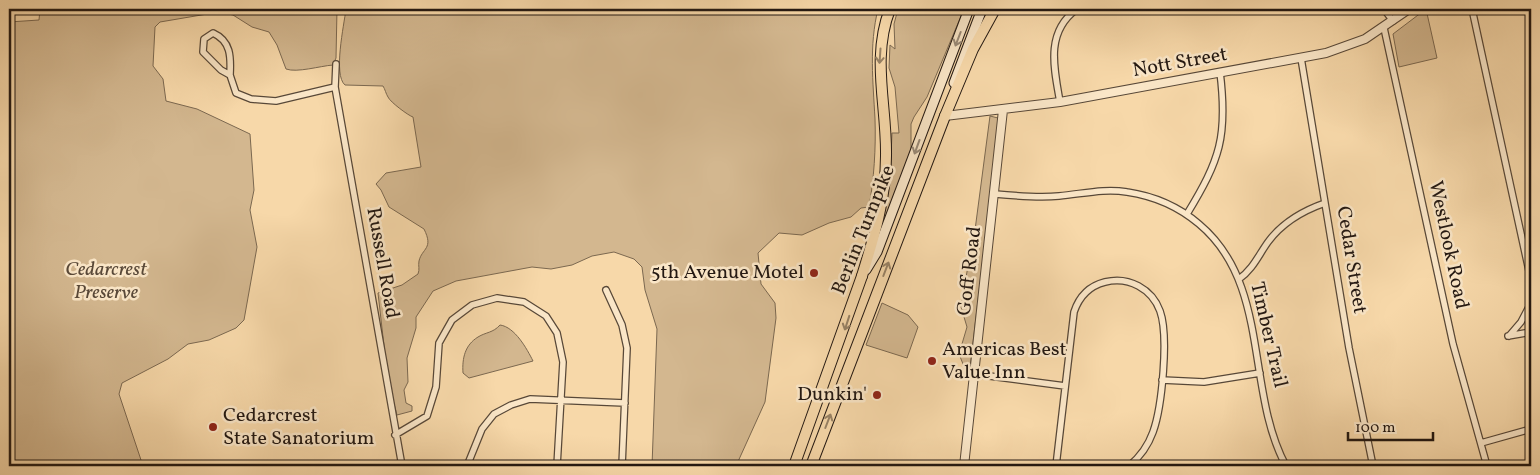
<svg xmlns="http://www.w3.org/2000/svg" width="1540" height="475" viewBox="0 0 1540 475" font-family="Vollkorn,serif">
<rect width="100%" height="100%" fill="#f7d8a9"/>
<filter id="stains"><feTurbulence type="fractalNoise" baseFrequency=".004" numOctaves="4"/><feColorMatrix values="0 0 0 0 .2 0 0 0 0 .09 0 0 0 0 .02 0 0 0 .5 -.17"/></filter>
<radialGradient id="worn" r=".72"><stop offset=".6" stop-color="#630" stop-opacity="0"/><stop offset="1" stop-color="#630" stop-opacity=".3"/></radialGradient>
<path fill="#d3b78f" stroke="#7b6850" d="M40,9H337L336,58L333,65C320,66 297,73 286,69L277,45L269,32L252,27L233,15L219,12L160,22L155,27L153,66L163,79L166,101L197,109L250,134L254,190L250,210L257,247L244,320L236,328L209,340L188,344L168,359L122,383L119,394L143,466H9V22L39,20Z
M346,9H878C869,46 873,81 875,119C876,148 874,179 869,207L861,208L851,217L829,223L802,235L779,233L758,253L761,284L775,303L776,318L765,402L736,466H652L657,329L645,290L642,267L634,259L614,252L592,256L572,265L551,269L532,267L456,281L433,291L416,317V328L407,358L408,382L404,390L406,403L412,406V411L397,415L388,381L378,293L402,285L418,274C420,269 418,266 419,261C422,248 434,249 424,229L389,207L381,190L376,184L386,173L421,167L413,117C409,116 390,102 388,97C386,94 385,89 383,86L345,85C333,75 344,25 346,9Z
M898,9H964L927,97L914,117L911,124V153L878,240L890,180L892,133H899L895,87L889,68L890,45L895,49L894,24Z
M1426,9L1437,58L1399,67L1393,34Z
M990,116L998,118L999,122L970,368L965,369L959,354L967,327L961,307L969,260L979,249L975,230Z
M882,303L908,315L918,327L907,358L866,345Z
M500,325C515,327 527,349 533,361L469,378L463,373C462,358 465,345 478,337C486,332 493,333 500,325Z"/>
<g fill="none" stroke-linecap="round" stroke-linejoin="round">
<defs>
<path id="minor" d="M1384,9L1393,21
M1472,9L1531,280
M1384,28L1453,344L1487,466
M1301,58L1349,348L1373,466
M336,64L335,87L402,466
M230,75C231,57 231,41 213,33L204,39L203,52L221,70L230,75L236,93L251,99L276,101L335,87
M1060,102C1054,68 1045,32 1077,9
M995,194C1016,196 1038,198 1059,196C1082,194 1104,188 1127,192C1154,196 1179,207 1199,224C1271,284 1245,390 1286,466
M1187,214C1220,160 1228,136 1220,72
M1239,279C1253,269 1258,256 1268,242C1282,223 1302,211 1325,203
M606,290L622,325L627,348L622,466
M1508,336L1531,332
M1509,336L1521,322L1531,303
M974,374L1065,386
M1162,380L1204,382L1260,373
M395,435L427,416L436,387L439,343L452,320L472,305L497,298L524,302L546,316L557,333L563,362L557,466
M1481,443L1531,429
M467,466L482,429L494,414L511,405L530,399L625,403
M1056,466L1074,312C1079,297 1089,286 1105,282C1129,276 1152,289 1160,311C1169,336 1162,407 1153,432C1148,446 1140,457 1129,466"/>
<path id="tertiary" d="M945,116L1060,102L1326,53L1365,39L1409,9
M964,466L1003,110"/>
<path id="secondary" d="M954,83L982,9
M866,270L877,252L969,9"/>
<path id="trunk" d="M794,466L862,276
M811,466L945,116"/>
<path id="motorway" d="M945,116L973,49L995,9
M862,276C874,237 886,198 886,156C887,106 871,58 890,9"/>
</defs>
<use href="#minor" stroke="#584838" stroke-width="8"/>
<use href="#tertiary" stroke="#584838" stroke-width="10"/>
<use href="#secondary" stroke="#231812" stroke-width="11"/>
<use href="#trunk" stroke="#231812" stroke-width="12"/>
<use href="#motorway" stroke="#231812" stroke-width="12"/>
<use href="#minor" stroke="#fae6c7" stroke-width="5.5"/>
<use href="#tertiary" stroke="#fae6c7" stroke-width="8"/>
<use href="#secondary" stroke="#fae6c7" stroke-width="9"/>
<use href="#trunk" stroke="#f7d8a9" stroke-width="10"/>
<use href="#motorway" stroke="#f7d8a9" stroke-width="10"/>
</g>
<defs><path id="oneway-shaft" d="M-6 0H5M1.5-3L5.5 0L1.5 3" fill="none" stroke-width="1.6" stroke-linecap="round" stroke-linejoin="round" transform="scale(1.25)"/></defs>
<g stroke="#998976">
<use href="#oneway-shaft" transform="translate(958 39) rotate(111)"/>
<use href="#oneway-shaft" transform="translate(917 147) rotate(110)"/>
</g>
<g stroke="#988265">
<use href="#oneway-shaft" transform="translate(880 56) rotate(94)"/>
<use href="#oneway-shaft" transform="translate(886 269) rotate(-69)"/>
<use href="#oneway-shaft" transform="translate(847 323) rotate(108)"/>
<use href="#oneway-shaft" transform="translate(828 421) rotate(-69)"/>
</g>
<g fill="#8f2418" stroke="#fae6c7" stroke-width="2">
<circle cx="814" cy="273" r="5"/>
<circle cx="932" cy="361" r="5"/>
<circle cx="877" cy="395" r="5"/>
<circle cx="213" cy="427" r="5"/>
</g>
<g text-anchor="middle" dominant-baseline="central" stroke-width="5" stroke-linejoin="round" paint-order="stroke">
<g font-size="20" fill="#231812" stroke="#fae6c7">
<text transform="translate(1180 63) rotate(-10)">Nott Street</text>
<text transform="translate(864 230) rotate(-68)">Berlin Turnpike</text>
<text transform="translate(1448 245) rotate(78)">Westlook Road</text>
<text transform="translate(1351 260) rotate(81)">Cedar Street</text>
<text transform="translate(382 263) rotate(80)">Russell Road</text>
<text transform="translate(970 271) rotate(-83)">Goff Road</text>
<text transform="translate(1268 335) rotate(77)">Timber Trail</text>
</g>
<g font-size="20" font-style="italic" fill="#584838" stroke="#fae6c7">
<text x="106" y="270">Cedarcrest<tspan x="106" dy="23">Preserve</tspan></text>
</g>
<g font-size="20" fill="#231812" stroke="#fae6c7" text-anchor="end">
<text x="804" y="273">5th Avenue Motel</text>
<text x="942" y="350" text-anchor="start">Americas Best<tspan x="942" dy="23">Value Inn</tspan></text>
<text x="867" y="395">Dunkin'</text>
<text x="223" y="416" text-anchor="start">Cedarcrest<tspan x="223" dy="23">State Sanatorium</tspan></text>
</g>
</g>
<rect width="1540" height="475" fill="none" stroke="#f7d8a9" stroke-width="30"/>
<rect x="10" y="10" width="1520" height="455" fill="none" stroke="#231812" stroke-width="2.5"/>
<rect x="15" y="15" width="1510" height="445" fill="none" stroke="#231812"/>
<path d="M1348 432v8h85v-8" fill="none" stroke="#231812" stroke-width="2.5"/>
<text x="1355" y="432" font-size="15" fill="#231812" stroke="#fae6c7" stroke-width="4" paint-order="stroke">100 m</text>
<rect width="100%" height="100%" filter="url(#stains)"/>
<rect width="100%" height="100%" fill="url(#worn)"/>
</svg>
